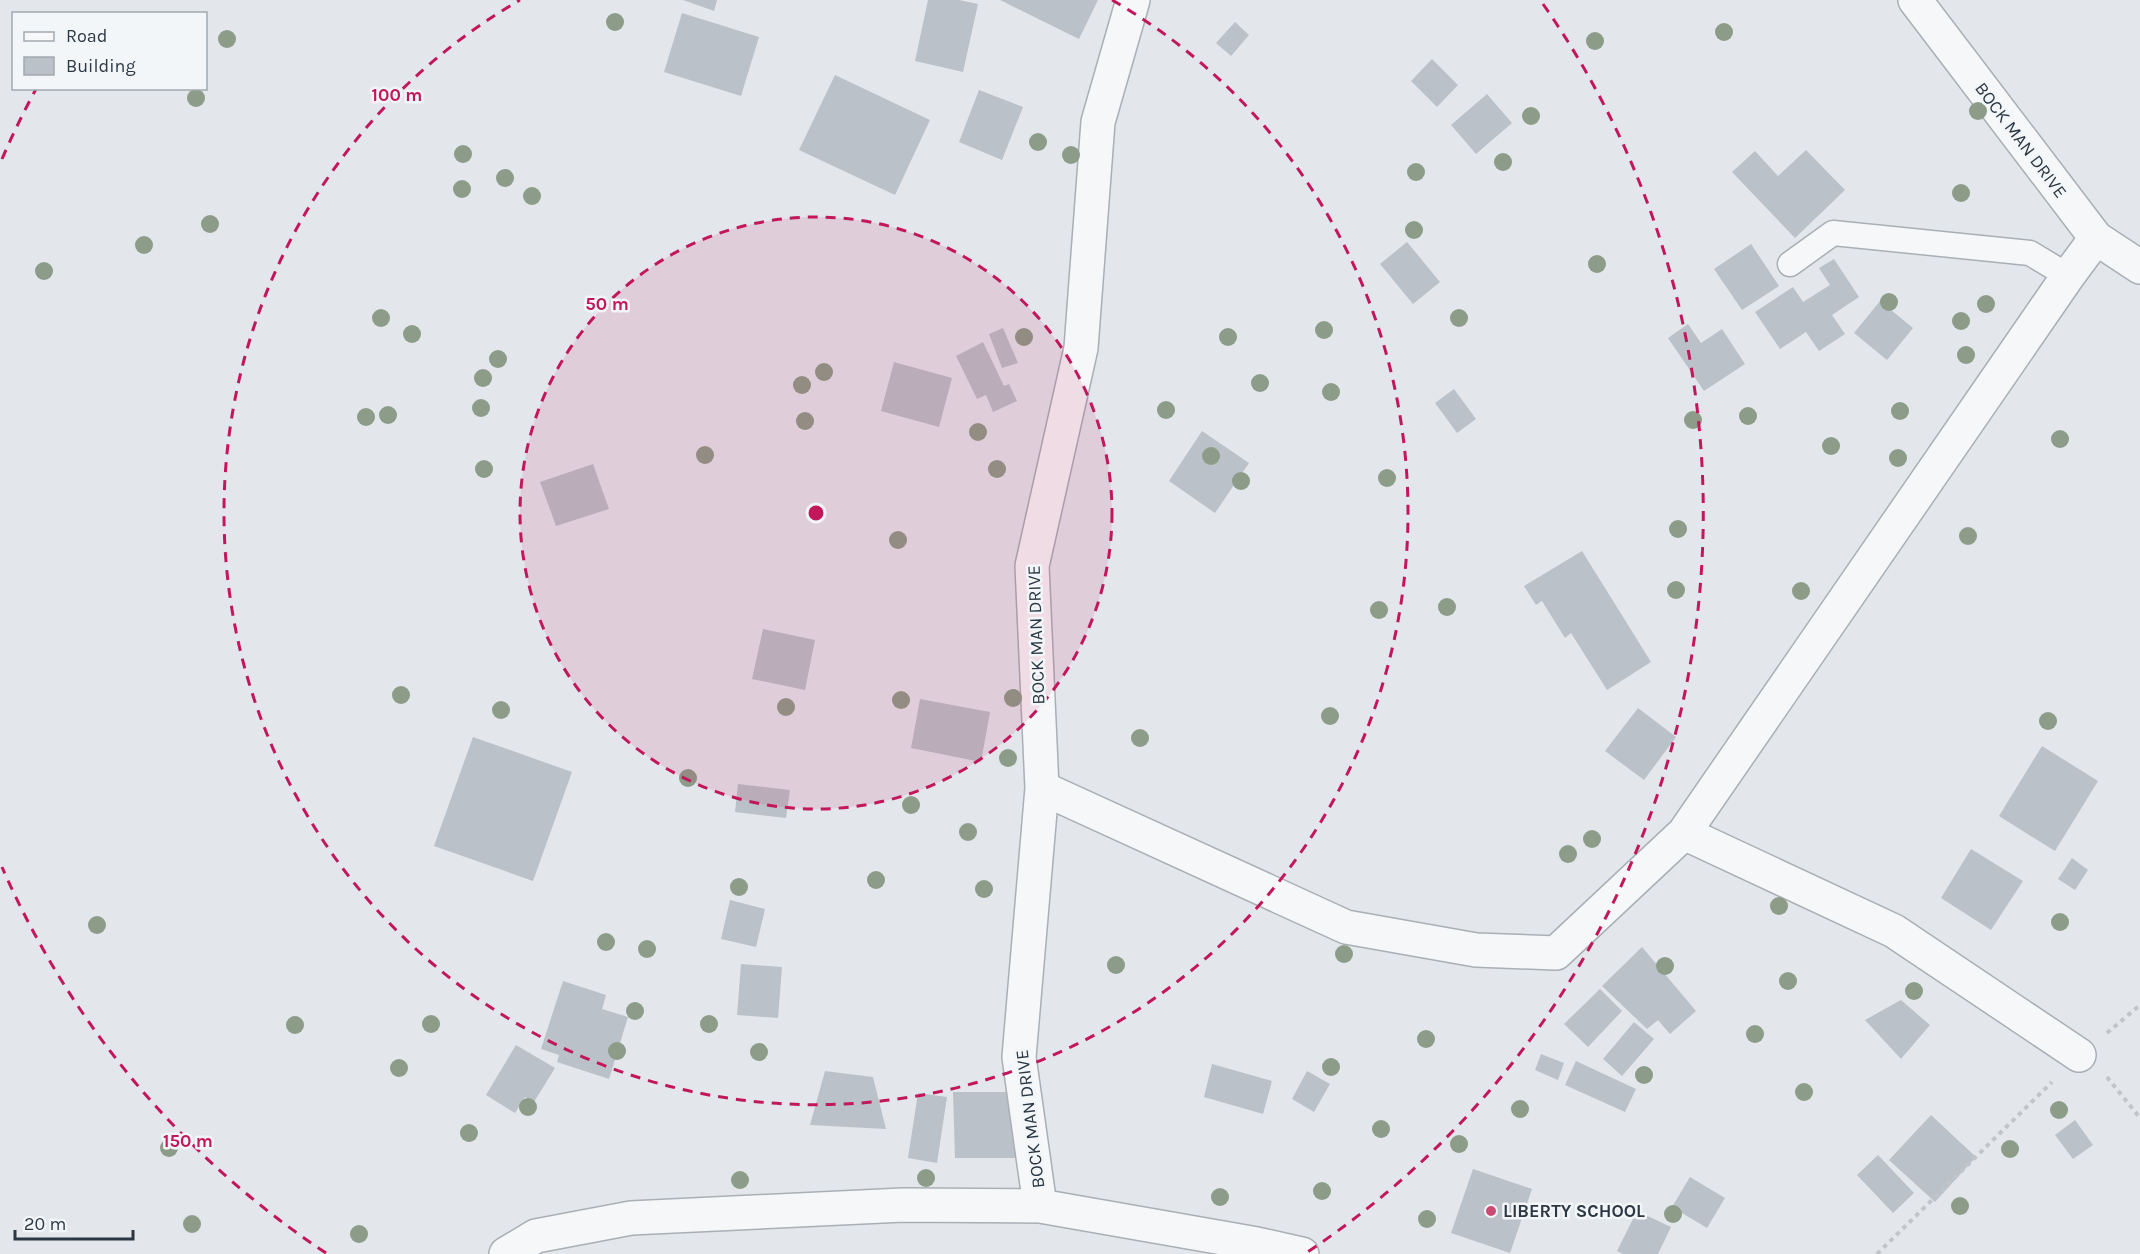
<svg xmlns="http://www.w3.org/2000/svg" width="2140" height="1254" viewBox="0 0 2140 1254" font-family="Karla,sans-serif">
<rect width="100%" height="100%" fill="#e3e7eb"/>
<path fill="#bac1c8" d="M683,0H717L714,11Z
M928,0H959L978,4L963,72L915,61Z
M1000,0H1098L1079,39Z
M682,13L759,37L741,96L664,72Z
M1235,22L1249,35L1231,56L1216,43Z
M1432,59L1458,85L1437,107L1411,81Z
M835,75L930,120L895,195L799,150Z
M979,90L1023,107L1002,160L959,142Z
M1487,94L1512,123L1476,154L1451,125Z
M1806,150L1845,190L1795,238L1732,172L1755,151L1778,176Z
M1407,242L1440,282L1413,304L1380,264Z
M1751,244L1779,286L1742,310L1714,269Z
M1834,259L1859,297L1832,315L1845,334L1819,351L1806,332L1780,349L1755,312L1793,287L1803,302L1830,285L1819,268Z
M1880,301L1913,328L1887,360L1854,333Z
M1688,324L1701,343L1722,329L1745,364L1704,391L1668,338Z
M1003,328L1018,363L1002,368L989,334Z
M983,342L1004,386L1009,384L1017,401L993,412L986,395L977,399L956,356Z
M894,362L952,378L939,427L881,411Z
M1454,389L1476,419L1457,433L1435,403Z
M1202,431L1249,463L1215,513L1169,481Z
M593,464L609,509L556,526L540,482Z
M1582,551L1651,662L1607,690L1571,633L1565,638L1542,601L1536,605L1524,586Z
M763,629L815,640L805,690L752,679Z
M920,699L990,712L981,762L911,748Z
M1638,708L1676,737L1644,780L1605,751Z
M473,737L572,772L533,881L434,846Z
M2042,746L2098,781L2055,851L1999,816Z
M738,784L790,790L786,818L735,812Z
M1971,849L2023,881L1991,930L1941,898Z
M2072,858L2088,870L2075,890L2058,879Z
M730,900L765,909L756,947L721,939Z
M1642,947L1696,1011L1670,1034L1658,1020L1647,1029L1602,986Z
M741,964L782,967L778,1018L737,1015Z
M563,981L606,995L602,1009L628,1017L609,1079L557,1062L559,1055L541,1049Z
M1600,989L1622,1011L1588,1047L1564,1024Z
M1901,1000L1930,1025L1901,1059L1865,1020Z
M1634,1022L1654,1039L1622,1076L1603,1059Z
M516,1045L555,1068L534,1102L525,1097L515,1113L486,1095Z
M1541,1054L1564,1063L1558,1080L1535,1070Z
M1576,1061L1636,1089L1625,1112L1565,1085Z
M1212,1064L1272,1081L1263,1114L1204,1097Z
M825,1071L873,1077L886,1129L810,1125Z
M1307,1071L1330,1084L1314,1112L1292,1099Z
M953,1092H1016L1017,1158H955Z
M918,1093L947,1097L937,1163L908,1158Z
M1931,1115L1976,1157L1935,1202L1889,1160Z
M2075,1120L2093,1145L2073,1159L2055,1135Z
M1878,1155L1914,1193L1893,1213L1857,1175Z
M1473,1169L1532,1189L1510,1253L1451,1233Z
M1690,1177L1725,1198L1707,1228L1672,1207Z
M1637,1211L1671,1227L1658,1254H1623L1617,1251Z"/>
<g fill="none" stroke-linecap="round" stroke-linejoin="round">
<defs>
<path id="lane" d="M1790,264L1833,233L2030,253L2068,276"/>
<path id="street" d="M1915,0L2096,238L2140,267
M1042,788L1346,927L1476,950L1556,953L1684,833L2068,276L2096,238
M1684,833L1894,931L2079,1055
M1040,1206L1019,1057L1042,788L1032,566L1081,348L1098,122L1133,0
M506,1254L536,1236L631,1218L903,1205L1040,1206L1257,1244L1302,1254"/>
</defs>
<use href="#lane" stroke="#a8afb5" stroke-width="27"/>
<use href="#street" stroke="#a8afb5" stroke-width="36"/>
<path stroke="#c1c5ca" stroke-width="4" stroke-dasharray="4.5 4.5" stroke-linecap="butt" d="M2107,1033L2140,1005
M2107,1077L2140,1118
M1877,1254L2052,1082"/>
<use href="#lane" stroke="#f6f7f9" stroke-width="24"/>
<use href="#street" stroke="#f6f7f9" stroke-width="33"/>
</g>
<g fill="#8c9c89">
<circle cx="615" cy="22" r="9"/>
<circle cx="1724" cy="32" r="9"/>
<circle cx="227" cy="39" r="9"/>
<circle cx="1595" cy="41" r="9"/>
<circle cx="196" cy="98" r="9"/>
<circle cx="1978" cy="111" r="9"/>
<circle cx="1531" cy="116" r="9"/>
<circle cx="1038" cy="142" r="9"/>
<circle cx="463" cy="154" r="9"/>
<circle cx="1071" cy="155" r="9"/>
<circle cx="1503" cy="162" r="9"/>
<circle cx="1416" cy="172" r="9"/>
<circle cx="505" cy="178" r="9"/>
<circle cx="462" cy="189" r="9"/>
<circle cx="1961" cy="193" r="9"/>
<circle cx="532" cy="196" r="9"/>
<circle cx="210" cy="224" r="9"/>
<circle cx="1414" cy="230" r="9"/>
<circle cx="144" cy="245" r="9"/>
<circle cx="1597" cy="264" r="9"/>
<circle cx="44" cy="271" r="9"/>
<circle cx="1889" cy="302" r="9"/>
<circle cx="1986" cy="304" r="9"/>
<circle cx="381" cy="318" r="9"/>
<circle cx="1459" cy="318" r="9"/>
<circle cx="1961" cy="321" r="9"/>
<circle cx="1324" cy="330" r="9"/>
<circle cx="412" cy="334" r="9"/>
<circle cx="1024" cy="337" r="9"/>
<circle cx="1228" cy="337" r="9"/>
<circle cx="1966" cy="355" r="9"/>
<circle cx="498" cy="359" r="9"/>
<circle cx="824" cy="372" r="9"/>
<circle cx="483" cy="378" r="9"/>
<circle cx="1260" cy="383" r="9"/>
<circle cx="802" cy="385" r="9"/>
<circle cx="1331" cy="392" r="9"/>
<circle cx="481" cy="408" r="9"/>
<circle cx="1166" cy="410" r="9"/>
<circle cx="1900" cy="411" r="9"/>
<circle cx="388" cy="415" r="9"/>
<circle cx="1748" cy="416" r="9"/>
<circle cx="366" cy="417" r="9"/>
<circle cx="1693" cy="420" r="9"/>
<circle cx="805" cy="421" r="9"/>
<circle cx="978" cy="432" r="9"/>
<circle cx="2060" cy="439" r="9"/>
<circle cx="1831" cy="446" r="9"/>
<circle cx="705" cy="455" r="9"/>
<circle cx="1211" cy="456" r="9"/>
<circle cx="1898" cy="458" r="9"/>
<circle cx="484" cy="469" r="9"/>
<circle cx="997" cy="469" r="9"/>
<circle cx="1387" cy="478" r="9"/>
<circle cx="1241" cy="481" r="9"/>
<circle cx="1678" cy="529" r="9"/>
<circle cx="1968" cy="536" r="9"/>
<circle cx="898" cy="540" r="9"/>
<circle cx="1676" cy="590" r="9"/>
<circle cx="1801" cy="591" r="9"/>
<circle cx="1447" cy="607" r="9"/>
<circle cx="1379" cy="610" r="9"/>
<circle cx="401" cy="695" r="9"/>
<circle cx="1013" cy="698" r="9"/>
<circle cx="901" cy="700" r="9"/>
<circle cx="786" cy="707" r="9"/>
<circle cx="501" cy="710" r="9"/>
<circle cx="1330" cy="716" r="9"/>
<circle cx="2048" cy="721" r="9"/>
<circle cx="1140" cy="738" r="9"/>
<circle cx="1008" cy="758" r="9"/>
<circle cx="688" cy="778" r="9"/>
<circle cx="911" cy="805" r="9"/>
<circle cx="968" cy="832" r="9"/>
<circle cx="1592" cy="839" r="9"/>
<circle cx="1568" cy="854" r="9"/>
<circle cx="876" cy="880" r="9"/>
<circle cx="739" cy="887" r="9"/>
<circle cx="984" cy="889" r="9"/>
<circle cx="1779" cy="906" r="9"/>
<circle cx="2060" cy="922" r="9"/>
<circle cx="97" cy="925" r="9"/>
<circle cx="606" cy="942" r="9"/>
<circle cx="647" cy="949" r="9"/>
<circle cx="1344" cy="954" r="9"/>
<circle cx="1116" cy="965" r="9"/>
<circle cx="1665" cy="966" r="9"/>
<circle cx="1788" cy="981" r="9"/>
<circle cx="1914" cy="991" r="9"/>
<circle cx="635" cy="1011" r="9"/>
<circle cx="431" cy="1024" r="9"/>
<circle cx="709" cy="1024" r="9"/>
<circle cx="295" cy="1025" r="9"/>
<circle cx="1755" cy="1034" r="9"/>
<circle cx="1426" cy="1039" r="9"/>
<circle cx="617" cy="1051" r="9"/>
<circle cx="759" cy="1052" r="9"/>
<circle cx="1331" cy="1067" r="9"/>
<circle cx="399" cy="1068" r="9"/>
<circle cx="1644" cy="1075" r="9"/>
<circle cx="1804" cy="1092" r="9"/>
<circle cx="528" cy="1107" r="9"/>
<circle cx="1520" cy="1109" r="9"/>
<circle cx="2059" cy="1110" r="9"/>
<circle cx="1381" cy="1129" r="9"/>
<circle cx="469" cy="1133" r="9"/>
<circle cx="1459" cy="1144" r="9"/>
<circle cx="169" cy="1148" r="9"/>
<circle cx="2010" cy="1149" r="9"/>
<circle cx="926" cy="1178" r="9"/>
<circle cx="740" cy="1180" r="9"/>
<circle cx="1322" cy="1191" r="9"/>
<circle cx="1220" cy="1197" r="9"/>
<circle cx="1960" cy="1206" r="9"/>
<circle cx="1673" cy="1214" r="9"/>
<circle cx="1427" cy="1219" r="9"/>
<circle cx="192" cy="1224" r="9"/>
<circle cx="359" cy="1234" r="9"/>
</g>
<circle cx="816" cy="513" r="296" fill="#c2185b" fill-opacity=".12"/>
<g fill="none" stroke="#c2185b" stroke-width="3" stroke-dasharray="10 8">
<circle cx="816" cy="513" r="296"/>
<path d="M1112 0A592 592 0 1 1 520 0"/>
<path d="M326 1253A888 888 0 0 1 2 867M2 159A888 888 0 0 1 36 89M1543 4A888 888 0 0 1 1306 1253"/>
</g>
<circle fill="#cd4a73" stroke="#f2f6f8" stroke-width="2" cx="1491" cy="1211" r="6"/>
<g text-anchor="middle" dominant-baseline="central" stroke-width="5" stroke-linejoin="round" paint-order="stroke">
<g font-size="18" fill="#2b3743" stroke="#f2f6f8">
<text transform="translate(2021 140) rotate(53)">BOCK MAN DRIVE</text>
<text transform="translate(1036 635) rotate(-92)">BOCK MAN DRIVE</text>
<text transform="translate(1030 1119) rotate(-97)">BOCK MAN DRIVE</text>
</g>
<g font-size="18" font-weight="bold" fill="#2b3743" stroke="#f2f6f8" text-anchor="start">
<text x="1503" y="1211">LIBERTY SCHOOL</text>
</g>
</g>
<circle cx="816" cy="513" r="9" fill="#c2185b" stroke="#f2f6f8" stroke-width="3"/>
<g font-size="18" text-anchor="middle" font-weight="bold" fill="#c2185b" stroke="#f2f6f8" stroke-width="5" stroke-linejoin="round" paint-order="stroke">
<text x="397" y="101">100 m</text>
<text x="607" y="310">50 m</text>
<text x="188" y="1147">150 m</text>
</g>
<rect x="12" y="12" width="195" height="78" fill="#f2f6f8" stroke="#a2aab0" stroke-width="1.5"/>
<rect x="24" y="32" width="30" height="9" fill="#f6f7f9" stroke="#a2aab0" stroke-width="1.5"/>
<text x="66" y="42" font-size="18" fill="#2b3743">Road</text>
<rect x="24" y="57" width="30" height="18" fill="#bac1c8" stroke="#a2aab0" stroke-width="1.5"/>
<text x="66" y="72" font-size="18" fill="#2b3743">Building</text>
<path d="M15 1230v9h118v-9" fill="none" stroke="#2b3743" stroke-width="3"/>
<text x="24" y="1230" font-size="18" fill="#2b3743" stroke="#f2f6f8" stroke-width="4.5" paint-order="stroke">20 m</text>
</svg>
